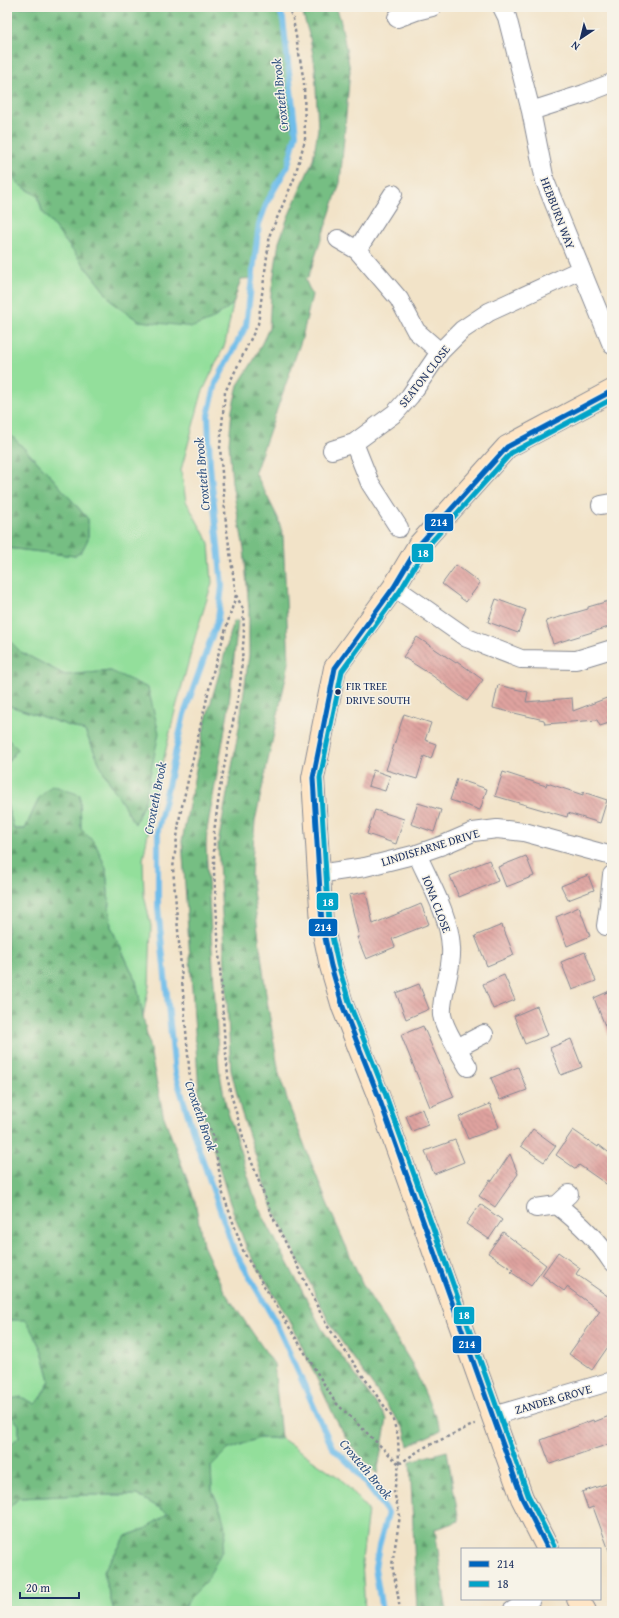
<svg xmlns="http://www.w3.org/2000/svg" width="619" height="1618" viewBox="0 0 619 1618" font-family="'Gentium Book Plus',serif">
<defs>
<pattern id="forest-firs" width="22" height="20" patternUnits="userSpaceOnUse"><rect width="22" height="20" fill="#76be83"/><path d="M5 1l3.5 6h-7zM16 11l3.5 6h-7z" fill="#609b6e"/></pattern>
<pattern id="building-back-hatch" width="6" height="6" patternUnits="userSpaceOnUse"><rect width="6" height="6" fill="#dfa39f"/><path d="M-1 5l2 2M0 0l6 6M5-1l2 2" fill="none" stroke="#b48585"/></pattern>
</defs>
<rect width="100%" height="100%" fill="#f7f3e8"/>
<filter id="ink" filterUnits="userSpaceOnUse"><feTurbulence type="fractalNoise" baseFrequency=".025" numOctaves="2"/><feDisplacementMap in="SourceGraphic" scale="8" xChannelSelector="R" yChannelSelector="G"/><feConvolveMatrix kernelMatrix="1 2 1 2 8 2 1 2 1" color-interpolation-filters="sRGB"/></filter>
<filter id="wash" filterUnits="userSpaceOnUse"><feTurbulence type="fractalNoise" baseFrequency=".012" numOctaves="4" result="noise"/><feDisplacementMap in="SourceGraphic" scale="16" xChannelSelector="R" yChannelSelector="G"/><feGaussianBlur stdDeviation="0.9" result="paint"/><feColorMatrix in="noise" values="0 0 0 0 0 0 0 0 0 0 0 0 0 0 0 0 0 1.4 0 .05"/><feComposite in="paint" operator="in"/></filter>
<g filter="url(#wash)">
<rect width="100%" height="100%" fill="#f2e3c8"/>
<path fill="#93df9b" stroke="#57877c" d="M7,170L20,185L38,196L42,211L115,305L139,321L164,323L211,320L233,304L225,344L202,393L181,470L186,501L209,543L212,583L196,634L174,715L154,801L143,860L144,895L151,926L149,986L143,1017L136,981L111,927L106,868L95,843L81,829L80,795L39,798L25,829H14L7,804V763L18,749L7,738V705L85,731L104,773L135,824L145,800L111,671L65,675L21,652L7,638V548L75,556L82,551L88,538V519L48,473L7,431Z
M26,1319L42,1351L50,1380L41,1398L35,1404L21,1397L9,1413L19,1425V1437L10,1445H7V1320Z
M259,1438H281L341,1479L368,1510L362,1560L365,1611H182L190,1598L206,1582L221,1511L212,1490L211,1466L227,1450Z
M85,1495H137L169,1513L145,1529L126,1536L103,1572L114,1611H7V1509L19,1498Z"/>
<path fill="url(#forest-firs)" stroke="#487670" d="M7,7H278L283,19L296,134L288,165L267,202L259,224L253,278L241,279L233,304L211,320L193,327L139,321L115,305L42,211L38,196L20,185L7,170Z
M301,7H336L340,18L350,70L340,183L308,278L305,279L312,295L302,338L255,472L278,518L283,536L289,663L255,821L251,875L266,994L279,1074L290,1108L327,1203L363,1285L412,1364L441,1430L408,1446L405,1431L332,1328L273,1208L241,1111L231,1070L218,844L239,728L249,655V610L244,549L232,483L229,443L232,410L238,385L254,360L269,328L271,294L279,242L288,217L313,160L318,129L315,66L310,38Z
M7,431L48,473L88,519V539L82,551L75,556L7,548Z
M234,621H238L228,712L207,830L206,847L219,1069L226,1106L253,1192L262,1214L322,1329L387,1419L377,1474L350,1445L335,1418L292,1325L247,1249L230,1203L203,1114L199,1091L182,841L205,723Z
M7,638L21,652L65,675L111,671L148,688L159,733L145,800L135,824L104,773L85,731L7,705Z
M7,738L18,749L7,763Z
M52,785L80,795L81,829L95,843L106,868L111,927L136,981L163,1114L195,1201L203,1245L224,1291L274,1364L281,1438H259L227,1450L211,1466L212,1490L221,1511L226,1531L222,1551L206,1582L190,1598L182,1611H114L103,1572L126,1536L145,1529L168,1513L137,1495H85L19,1498L7,1509V1445H10L19,1437V1425L9,1413L10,1399L21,1397L35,1404L41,1398L50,1380L42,1351L26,1320H7V795V804L14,829H25L39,798Z
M447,1451L459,1521L435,1529L445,1600L447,1611H417L410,1461Z"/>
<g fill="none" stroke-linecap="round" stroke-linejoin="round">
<path stroke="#70bdea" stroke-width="6" d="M278,7L283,19L296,134L288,165L267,202L259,224L246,326L216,383L208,415L210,465L222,586L218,619L184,714L158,830V908L175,1073L196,1141L234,1250L276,1323L332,1447L354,1468L388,1513L379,1546L375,1568L382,1611"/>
</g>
<g id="blocks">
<path fill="url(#building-back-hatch)" d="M456,565L480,583L466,602L442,584Z
M496,599L526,610L518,633L488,622Z
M612,600V626L553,644L546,621L588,609V607Z
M417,637L456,663L457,661L483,680L467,701L430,674L403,657Z
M498,685L528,692L526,702L572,698L573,711L612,696V722L600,726L597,720L545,724L544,720L493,708Z
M404,714L431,723L425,740L436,744L431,759L424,756L417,779L386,770Z
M373,770L390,776L385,791L368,786Z
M503,772L546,786L547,783L583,795V792L607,800L600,823L568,813L567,817L495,796Z
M457,779L487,789L480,810L450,800Z
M418,803L441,810L434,832L411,824Z
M375,810L404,819L396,844L367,834Z
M526,856L534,876L506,887L498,867Z
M489,860L498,881L459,897L450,876Z
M588,875L594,890L568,900L561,886Z
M366,892L373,924L421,904L429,924L392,939L395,947L366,959L357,937H359L349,895Z
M579,907L590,936L567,946L556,917Z
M502,925L514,955L487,966L475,936Z
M585,952L596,981L572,990L561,962Z
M504,975L515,1000L493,1009L483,984Z
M419,984L429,1009L406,1019L396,993Z
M612,990V1041H611L594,998Z
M537,1006L548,1035L525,1044L514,1016Z
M423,1026L454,1097L430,1107L401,1035Z
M571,1039L582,1067L561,1075L550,1048Z
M518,1067L527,1090L500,1100L491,1078Z
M490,1104L499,1127L468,1139L459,1117Z
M422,1109L428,1125L412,1131L406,1116Z
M533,1129L556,1146L544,1162L521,1146Z
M573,1130L598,1147L599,1145L612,1155V1188L579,1165L576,1169L556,1155Z
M455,1140L464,1162L434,1174L425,1151Z
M510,1154L518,1174L495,1207L479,1196L490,1180L492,1181Z
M480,1204L502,1220L489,1239L466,1224Z
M503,1232L546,1265L531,1286L511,1272L513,1270L488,1253Z
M558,1252L580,1268L576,1274L609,1297L612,1294V1341L592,1370L569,1354L600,1311L567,1287L564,1291L542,1275Z
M612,1415V1443L550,1464L541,1440L593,1420L594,1422Z
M612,1482V1553H610L593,1507L588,1509L582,1492Z"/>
</g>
</g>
<g filter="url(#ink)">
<use href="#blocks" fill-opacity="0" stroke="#868993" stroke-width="1"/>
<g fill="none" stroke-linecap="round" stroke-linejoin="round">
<defs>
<path id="street" d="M415,7L416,11L432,7
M502,7L507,17L531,111L545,181L612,345
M397,18L416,11
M531,111L584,94L612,83
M338,239L357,250L399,299L416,331L440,352
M357,250L393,194
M354,443L370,483L399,528
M332,450L354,443L395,413L410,396L440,352L462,330L489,312L580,270
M601,505L612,503
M394,587L467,638L521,659L576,660L612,649
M417,854C430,883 450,917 451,948C453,970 440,996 442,1015C444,1027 451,1037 457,1048
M318,874L365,867L417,854L443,845L473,832L497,829L524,832L612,856
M609,905L612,875
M606,926L609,905H612
M468,1067L457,1048L484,1034
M557,1205C579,1222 597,1239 612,1262
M536,1208L557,1205L569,1194
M493,1416L612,1381
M512,1611L531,1599"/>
<path id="secondary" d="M548,1549L522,1498L378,1095L343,1007L331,966L322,924L313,778L335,668L394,587L419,545L507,447L612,391
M578,1599L585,1611"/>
</defs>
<use href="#street" stroke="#868993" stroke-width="20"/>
<use href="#secondary" stroke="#868993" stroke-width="24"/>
<path stroke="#868993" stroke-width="2.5" stroke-dasharray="3 3" stroke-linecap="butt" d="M288,7L293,19L304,82L305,140L294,179L270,234L258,324L225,392L220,447L226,524L236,595L213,672L180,815L173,868L191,1092L213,1135L223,1194L244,1253L335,1402L399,1464
M236,595L243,609L244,633L240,686L220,788L214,832V872L224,1031L229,1087L245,1144L270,1211L326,1324L392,1417L398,1436L399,1463
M400,1611L398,1595L392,1565L400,1516L394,1492L399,1464L423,1448L475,1424"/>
<use href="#street" stroke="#fff" stroke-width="18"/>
<use href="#secondary" stroke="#fee5c5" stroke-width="22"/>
<defs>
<path id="bus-1" d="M548,1549L522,1498L378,1095L343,1007L331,966L322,924L313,778L335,668L394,587L419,545L507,447L612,391"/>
<path id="bus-2" d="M554,1546L528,1495L385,1093L350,1005L338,964L329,923L320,778L342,671L400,591L425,549L511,453L612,399"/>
</defs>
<use href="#bus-1" stroke="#f7f3e8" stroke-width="8"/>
<use href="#bus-2" stroke="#f7f3e8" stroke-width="8"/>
<use href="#bus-1" stroke="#0065bd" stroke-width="5"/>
<use href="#bus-2" stroke="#01a3c8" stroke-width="5"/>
</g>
</g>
<circle fill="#1b2f5e" stroke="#f7f3e8" stroke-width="1.5" cx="338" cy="692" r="3.5"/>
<g text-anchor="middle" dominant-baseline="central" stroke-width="3" stroke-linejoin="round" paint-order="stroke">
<g font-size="11" fill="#1b2f5e" stroke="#f7f3e8" text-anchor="start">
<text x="346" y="686">FIR TREE<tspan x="346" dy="14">DRIVE SOUTH</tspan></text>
</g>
<g font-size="12" fill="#1b2f5e" stroke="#f7f3e8">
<text transform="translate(558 213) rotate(69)">HEBBURN WAY</text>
<text transform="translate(424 376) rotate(-52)">SEATON CLOSE</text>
<text transform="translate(430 847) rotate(-17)">LINDISFARNE DRIVE</text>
<text transform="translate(437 904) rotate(69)">IONA CLOSE</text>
<text transform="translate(553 1399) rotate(-16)">ZANDER GROVE</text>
</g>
<g font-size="13" font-style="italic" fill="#305281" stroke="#f7f3e8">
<text transform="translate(280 95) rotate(-96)">Croxteth Brook</text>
<text transform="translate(202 474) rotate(-95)">Croxteth Brook</text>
<text transform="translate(155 798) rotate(-79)">Croxteth Brook</text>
<text transform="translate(201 1116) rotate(71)">Croxteth Brook</text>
<text transform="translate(366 1469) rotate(50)">Croxteth Brook</text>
</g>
</g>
<g stroke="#f7f3e8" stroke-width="1.5">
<rect x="424" y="513" width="30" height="19" rx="4" fill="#0065bd"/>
<rect x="411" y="543" width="23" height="20" rx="4" fill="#01a3c8"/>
<rect x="316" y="892" width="23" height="19" rx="4" fill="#01a3c8"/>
<rect x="308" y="918" width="30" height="19" rx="4" fill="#0065bd"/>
<rect x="453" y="1306" width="22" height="19" rx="4" fill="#01a3c8"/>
<rect x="452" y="1335" width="30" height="19" rx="4" fill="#0065bd"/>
</g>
<g font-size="11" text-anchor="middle" font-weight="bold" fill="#fff">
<text x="439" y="526">214</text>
<text x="423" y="557">18</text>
<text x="328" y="906">18</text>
<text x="323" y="931">214</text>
<text x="464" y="1319">18</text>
<text x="467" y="1348">214</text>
</g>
<rect width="619" height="1618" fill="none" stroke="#f7f3e8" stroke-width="24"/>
<rect x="461" y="1548" width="140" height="52" fill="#f7f3e8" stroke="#9fa5b1"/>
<rect x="469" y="1561" width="20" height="6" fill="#0065bd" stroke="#9fa5b1"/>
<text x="497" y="1568" font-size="12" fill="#1b2f5e">214</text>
<rect x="469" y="1581" width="20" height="6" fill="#01a3c8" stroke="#9fa5b1"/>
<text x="497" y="1588" font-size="12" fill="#1b2f5e">18</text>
<g transform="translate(581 38) rotate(215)" stroke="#f7f3e8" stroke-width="3" paint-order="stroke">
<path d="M0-3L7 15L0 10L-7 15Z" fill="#1b2f5e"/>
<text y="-6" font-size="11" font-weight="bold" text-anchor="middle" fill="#1b2f5e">N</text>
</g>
<path d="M20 1592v6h59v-6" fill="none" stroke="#1b2f5e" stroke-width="2"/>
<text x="26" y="1592" font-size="12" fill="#1b2f5e" stroke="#f7f3e8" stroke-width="3" paint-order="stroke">20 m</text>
</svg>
